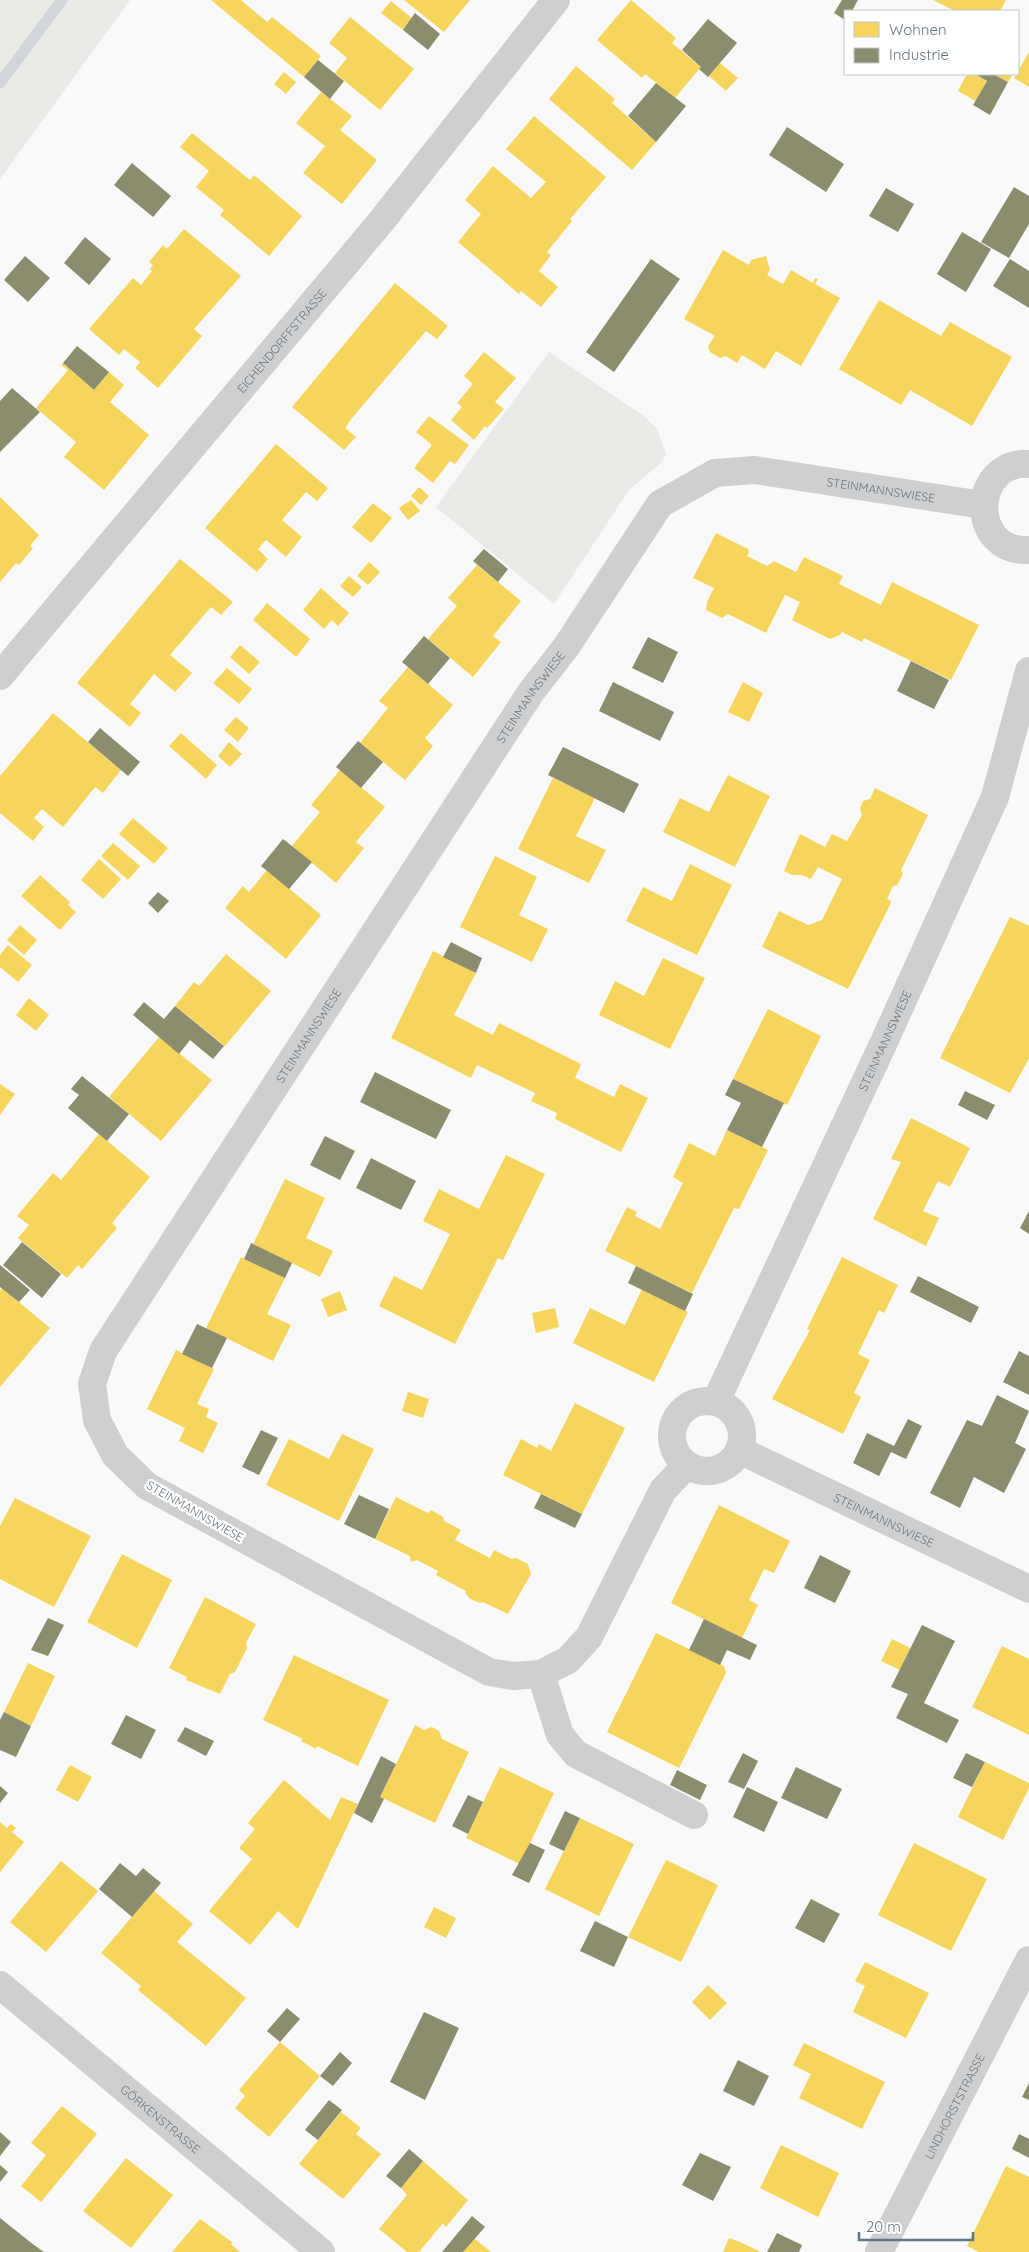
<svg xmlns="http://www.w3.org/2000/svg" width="1029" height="2252" viewBox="0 0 1029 2252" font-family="Quicksand,sans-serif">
<rect width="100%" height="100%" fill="#f9f9f9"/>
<path fill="#e8ebe6" d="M0,0H130L0,179Z
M549,352L645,417L657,429L666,454L661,463L629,490L554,604L436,507Z"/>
<path fill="#f6d55c" d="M211,0H241L267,22L272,17L321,56L304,77Z
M404,0H470L444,32Z
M631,0L676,38L672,43L701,67L675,98L645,74L642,78L597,40Z
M933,0H1006L1000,11H955Z
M391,1L412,18L403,30L381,13Z
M350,17L414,69L380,110L335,73L347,58L329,43Z
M1029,52V87L1014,78Z
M720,63L738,78L726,91L709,76Z
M576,66L615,99L612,103L656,142L632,170L549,99Z
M284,72L296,82L286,94L274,84Z
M967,74H975L987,81L975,101L958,91Z
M993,74H1013L1008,82Z
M321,92L352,116L340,130L377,160L342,204L303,173L325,146L296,123Z
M534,116L606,177L570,219L572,221L547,252L551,255L539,271L558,287L541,307L521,291L519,294L458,242L481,214L465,200L493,166L531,198L546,182L506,149Z
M192,133L250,180L254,175L302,216L269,256L220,215L224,210L196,187L209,171L180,147Z
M184,229L241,276L194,329L202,336L158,388L135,368L140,362L124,349L119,355L89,329L133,278L141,285L152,271L150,269L153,265L149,262L163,245L167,249Z
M723,250L749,265L751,260L766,256L770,270L767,275L783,284L791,270L813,283L815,278L818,279L815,284L840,298L801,366L776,351L765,369L742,355L737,363L726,356L720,358L710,352L708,346L715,336L684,319Z
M395,283L448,326L437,339L426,331L352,418L345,428L356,437L344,450L292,407Z
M879,300L941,336L950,322L1012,357L972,426L910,390L901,405L839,369Z
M484,352L516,378L495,402L504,409L487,428L485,426L474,440L451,420L462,407L457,403L473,384L464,376Z
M63,363L94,390L109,372L124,385L110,402L149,435L104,490L64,457L76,442L36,408L68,370L61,365Z
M429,416L469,445L455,464L450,461L433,483L414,468L431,446V444L416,432Z
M276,444L328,488L317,501L306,492L282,520L302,537L286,557L266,540L258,549L268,559L257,572L205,528Z
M419,487L429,496L421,505L411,496Z
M0,497L39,535L30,546L33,548L19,565L16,563L0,582Z
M411,500L420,511L408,520L399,508Z
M373,503L392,518L371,543L352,527Z
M716,533L748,549L749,553L747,556L767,566L774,561L796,572L804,557L843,576L839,584L881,605L892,582L979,625L951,680L864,638L862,642L842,632L840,635L830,639L792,620L800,602L785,595L766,633L728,614L722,618L706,610L707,602L714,588L693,578Z
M180,559L233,602L221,615L211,607L170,655L192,673L175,692L154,674L130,704L141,713L130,727L77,683Z
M369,562L380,572L368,585L357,576Z
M477,565L521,601L493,636L501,642L473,677L428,639L457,606L448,598Z
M349,576L362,587L353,597L340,586Z
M321,588L349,613L338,626L332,620L324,629L303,610Z
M267,603L310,639L296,657L253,620Z
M240,645L260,662L249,674L230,657Z
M408,667L453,705L425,738L433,746L405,780L360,743L388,708L379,701Z
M227,668L252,689L239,704L213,683Z
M743,682L763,693L749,722L728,712Z
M53,713L121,770L103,793L95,787L63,827L42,809L34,818L44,827L33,841L0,813V776Z
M236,717L249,728L238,742L224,730Z
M181,733L217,765L206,779L169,746Z
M229,742L242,754L230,767L218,756Z
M340,770L385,807L356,842L364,848L336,883L292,846L320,812L311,805Z
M728,775L770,796L735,867L663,832L680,798L709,812Z
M553,778L595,798L576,836L606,850L589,883L518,849Z
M875,788L928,815L901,870L903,874L897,885L893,886L887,899L891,901V903L848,989L762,947L779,911L808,925L822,920L842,879L818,867L811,879L802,875H792L784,871L800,834L825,847L832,834L847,841L862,815L860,808L863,801L870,799Z
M133,818L168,848L154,864L119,834Z
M113,843L140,866L128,880L101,856Z
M495,856L537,877L519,915L548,929L532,962L460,927Z
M99,859L121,879L103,899L81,880Z
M690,864L732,885L697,955L626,921L643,887L672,901Z
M267,870L321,915L286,959L225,908L243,886L249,892Z
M40,875L70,902L68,905L76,912L60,930L21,896Z
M1010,917L1029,926V1058L1010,1093L940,1058Z
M20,925L37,940L24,955L7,940Z
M8,945L32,965L18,982L0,967V955Z
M433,951L476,973L454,1015L493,1035L499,1023L581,1064L575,1078L614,1097L620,1084L648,1098L621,1152L555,1119L557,1113L531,1101L535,1093L477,1065L471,1078L391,1038Z
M226,954L271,991L225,1046L175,1006L194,982L199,986Z
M663,958L705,978L670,1049L599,1015L615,981L644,996Z
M29,998L49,1015L36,1031L16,1015Z
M768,1009L821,1036L787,1105L733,1079Z
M159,1037L212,1080L161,1141L109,1097Z
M0,1084L15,1094L0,1115Z
M911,1118L970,1148L950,1187L938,1181L923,1211L939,1218L926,1246L873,1219L901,1162L891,1159Z
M727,1130L768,1150L739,1209L734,1208L692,1293L605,1251L627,1207L637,1212L635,1216L660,1229L683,1183L673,1177L689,1143L715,1156Z
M99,1134L150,1177L112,1223L117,1228L82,1269L78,1265L67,1278L18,1238L29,1225L17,1216L53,1173L61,1180Z
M506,1155L545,1174L503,1260L498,1258L455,1344L379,1306L394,1276L422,1290L450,1234L423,1221L439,1189L479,1209Z
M285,1179L325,1198L306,1238L333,1251L320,1277L253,1244Z
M241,1257L285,1278L267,1314L291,1325L273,1361L206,1328Z
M842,1257L898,1285L884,1313L879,1310L858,1354L870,1360L854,1393L861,1397L843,1434L772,1399L810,1330L807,1329Z
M2,1288L50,1328L0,1387V1291Z
M642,1289L688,1312L654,1382L573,1343L590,1308L625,1325Z
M340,1291L347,1310L328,1317L321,1299Z
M555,1308L559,1327L536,1333L532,1313Z
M176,1350L214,1369L197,1404L209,1409L206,1417L218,1423L203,1453L179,1441L185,1428L147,1409Z
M408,1392L429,1399L423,1418L402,1411Z
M575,1403L625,1428L582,1514L503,1475L521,1439L537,1448L539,1444L551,1451Z
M342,1434L374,1449L339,1521L266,1485L289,1439L329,1459Z
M396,1497L428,1513L431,1510L443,1517L444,1521L461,1530L455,1540L490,1558L494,1550L512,1559L516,1558L528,1564L531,1574L508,1614L483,1602L480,1603L470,1599L465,1593L466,1591L436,1575L438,1571L417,1560L411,1562L410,1556L375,1539Z
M15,1498L91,1536L54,1607L0,1579V1526Z
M719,1505L790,1541L774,1573L764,1569L749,1600L758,1605L742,1638L671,1603Z
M122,1554L172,1580L137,1648L87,1622Z
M205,1597L256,1624L246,1643L247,1648L235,1672L230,1674L220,1694L186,1680L187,1677L169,1668Z
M656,1633L724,1666L726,1673L679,1768L607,1732Z
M892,1639L910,1648L900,1670L881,1661Z
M1002,1646L1029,1659V1735L972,1707Z
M294,1655L389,1700L358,1766L317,1746L316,1749L301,1741L303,1739L263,1720Z
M28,1663L55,1676L31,1726L4,1712Z
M415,1725L424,1730L432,1727L439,1731L442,1739L469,1752L435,1823L380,1797Z
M985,1762L1029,1783V1788L1003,1840L958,1817Z
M70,1765L92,1777L78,1802L56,1790Z
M500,1767L554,1793L520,1864L466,1838Z
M284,1780L330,1820L341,1797L358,1804L298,1929L278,1911L250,1945L209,1911L252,1859L239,1848L255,1829L248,1823Z
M580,1818L634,1844L599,1916L545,1889Z
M0,1822L7,1828L11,1824L16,1828L12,1832L24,1842L0,1872Z
M914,1843L987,1879L951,1951L878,1915Z
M666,1860L718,1885L681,1962L628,1937Z
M61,1861L98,1891L46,1952L10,1922Z
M154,1891L193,1924L177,1942L246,1998L206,2046L138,1990L141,1986L101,1953Z
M434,1907L456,1918L446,1938L424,1927Z
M865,1962L929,1993L906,2038L853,2012L865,1986L855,1981Z
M708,1985L727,2003L710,2020L692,2002Z
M280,2042L320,2076L269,2137L235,2108L245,2096L239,2090Z
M804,2043L885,2082L862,2129L799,2098L811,2074L793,2065Z
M62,2106L97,2134L41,2202L21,2186L46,2155L31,2143Z
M341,2112L361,2128L356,2134L381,2154L343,2199L299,2164Z
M781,2145L839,2173L818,2217L760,2188Z
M126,2158L173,2195L131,2248L83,2211Z
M423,2161L468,2200L446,2227L443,2223L419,2252H407L379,2229L407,2195L401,2188Z
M1006,2166L1029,2177V2252H979L967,2246Z
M200,2219L232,2242L231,2244L240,2252H172Z
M474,2238L475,2239L491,2252H463Z
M729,2238L740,2242L761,2252H723Z"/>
<path fill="#8c8c6e" d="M842,0H858L852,11H845V20L834,13Z
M415,13L440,34L428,50L403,30Z
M708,19L737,43L708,77L699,69L701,67L682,50Z
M318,60L344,81L330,99L304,77Z
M975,74H993L1008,82L990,115L973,105L987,81Z
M656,83L686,106L656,142L628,116Z
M787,127L844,164L826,192L769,155Z
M132,163L171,196L153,217L114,185Z
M1014,187L1029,196V224L1009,258L981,242Z
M886,188L914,204L898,232L869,216Z
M962,232L991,249L966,292L937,274Z
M85,237L111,259L89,285L64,263Z
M25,256L50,278L28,302L4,280Z
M651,259L680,279L614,372L586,352Z
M1010,259L1029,271V308L993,286Z
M77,346L109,372L94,390L63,363Z
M12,388L40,412L0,452V401Z
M484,549L508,569L498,582L473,561Z
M424,636L450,658L428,684L402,662Z
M648,637L678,652L663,683L632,668Z
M911,661L949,680L934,709L897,691Z
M613,682L674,712L660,741L599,711Z
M100,728L140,762L128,776L88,742Z
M358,741L383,762L361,788L336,767Z
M563,747L639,784L624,813L548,775Z
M283,839L312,862L289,889L261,866Z
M158,892L169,901L158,913L148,903Z
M451,942L482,958L476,973L443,957Z
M144,1002L164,1019L175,1006L224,1046L213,1059L190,1040L179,1054L133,1015Z
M375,1072L451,1110L436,1139L360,1102Z
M82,1076L129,1114L107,1141L68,1108L79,1095L71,1089Z
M733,1079L784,1103L762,1147L727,1130L741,1103L725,1095Z
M965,1091L995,1105L987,1120L958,1105Z
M325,1136L355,1151L340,1180L310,1165Z
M371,1158L416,1181L401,1210L356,1188Z
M1029,1211V1234L1020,1228Z
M22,1242L61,1274L42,1298L3,1265Z
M251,1243L292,1263L285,1278L244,1259Z
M0,1265L30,1290L19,1302L0,1287Z
M636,1266L693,1294L685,1311L628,1283Z
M918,1276L979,1307L971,1323L910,1292Z
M197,1324L227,1338L212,1368L182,1354Z
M1019,1351L1029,1356V1395L1003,1382Z
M997,1395L1029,1411L1015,1443L1026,1449L1004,1493L974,1477L960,1508L930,1493L967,1420L982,1426Z
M908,1419L922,1426L906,1459L891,1452L879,1476L853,1463L867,1433L894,1446Z
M261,1430L278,1438L259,1475L242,1467Z
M541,1494L582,1514L575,1528L534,1508Z
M359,1495L389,1509L375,1539L344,1524Z
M820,1555L851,1571L835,1603L804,1588Z
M48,1618L64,1625L48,1656L31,1650Z
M704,1619L757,1645L750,1660L727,1650L720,1665L689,1650Z
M922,1625L955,1641L924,1703L959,1720L947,1743L896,1718L908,1694L891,1687Z
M4,1712L31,1726L16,1757L0,1750V1720Z
M126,1715L156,1730L141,1759L111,1744Z
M185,1727L214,1741L206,1756L177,1741Z
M743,1753L758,1761L744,1789L728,1782Z
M966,1753L985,1762L972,1787L953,1778Z
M381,1756L396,1764L380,1797L384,1799L372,1823L354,1813Z
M796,1767L842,1789L827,1819L781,1798Z
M677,1770L707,1785L700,1800L670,1785Z
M0,1786L8,1793L0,1803Z
M747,1787L778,1802L764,1832L733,1817Z
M468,1795L483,1802L468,1834L452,1826Z
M565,1811L580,1818L564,1851L549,1844Z
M530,1843L545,1850L529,1883L512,1875Z
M120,1863L136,1876L143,1868L161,1883L132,1917L99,1889Z
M811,1899L840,1914L824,1943L795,1928Z
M595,1921L628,1937L614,1967L580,1951Z
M287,2008L300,2019L280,2042L267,2031Z
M424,2012L459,2028L425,2100L390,2082Z
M340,2052L352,2063L333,2086L320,2076Z
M738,2060L769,2076L754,2106L723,2091Z
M1029,2083V2100L1022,2097Z
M329,2100L342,2110L318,2140L305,2130Z
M0,2132L11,2142L0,2156Z
M1019,2134L1029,2139V2158L1012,2149Z
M409,2149L423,2161L401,2188L386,2176Z
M700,2153L731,2167L713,2201L682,2185Z
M0,2165L8,2172L0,2182Z
M472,2216L485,2227L463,2252H442Z
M0,2218L34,2245L44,2252H0Z
M777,2233L802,2245L799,2252H767Z"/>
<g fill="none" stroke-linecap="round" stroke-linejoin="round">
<path stroke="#ced6d9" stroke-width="11" d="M0,83L62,0"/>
<g stroke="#cecfd0" stroke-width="28">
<path d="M1029,464C971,460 968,553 1029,550"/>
<path id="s1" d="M0,676L379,224L556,0"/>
<path id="s2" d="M716,1401L884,1042L995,797L1029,671"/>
<circle cx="707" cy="1436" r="35"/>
<path id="s3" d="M739,1450L1029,1589"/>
<path id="s4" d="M687,1465L663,1490L589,1637L568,1660L541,1674L513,1676L489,1672L147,1486L115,1455L97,1420L92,1384L103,1351L531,692L566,647L660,504L715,473L755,470L983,505"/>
<path d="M541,1674L560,1735L576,1754L694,1815"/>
<path id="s5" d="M0,1985L321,2252"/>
</g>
<path stroke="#cecfd0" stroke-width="28" id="s6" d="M879,2252L1029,1960"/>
</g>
<g text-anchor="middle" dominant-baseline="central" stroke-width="5" stroke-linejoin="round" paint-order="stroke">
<g font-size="12" fill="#657683" stroke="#fff">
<text stroke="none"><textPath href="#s1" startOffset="438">EICHENDORFFSTRASSE</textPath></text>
<text stroke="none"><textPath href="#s4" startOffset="2102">STEINMANNSWIESE</textPath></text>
<text stroke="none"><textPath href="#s4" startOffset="1639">STEINMANNSWIESE</textPath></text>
<text stroke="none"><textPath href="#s4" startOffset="1234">STEINMANNSWIESE</textPath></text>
<text stroke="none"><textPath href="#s2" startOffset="398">STEINMANNSWIESE</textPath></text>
<text transform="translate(195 1511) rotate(30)">STEINMANNSWIESE</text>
<text stroke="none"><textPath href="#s3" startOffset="161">STEINMANNSWIESE</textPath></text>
<text stroke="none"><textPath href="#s6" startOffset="164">LINDHORSTSTRASSE</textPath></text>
<text stroke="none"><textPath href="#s5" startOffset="209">GÖRKENSTRASSE</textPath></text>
</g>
</g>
<rect x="844" y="10" width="175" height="65" fill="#ffffff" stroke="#c1c8cd"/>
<rect x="854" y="22" width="25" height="15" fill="#f6d55c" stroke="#c1c8cd"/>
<text x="889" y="35" font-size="15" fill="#657683">Wohnen</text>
<rect x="854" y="48" width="25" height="15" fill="#8c8c6e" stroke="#c1c8cd"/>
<text x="889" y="60" font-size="15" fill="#657683">Industrie</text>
<path d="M859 2232v8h114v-8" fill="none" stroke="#657683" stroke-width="2.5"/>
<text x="866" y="2232" font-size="15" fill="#657683" stroke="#ffffff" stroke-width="4" paint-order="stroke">20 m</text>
</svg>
